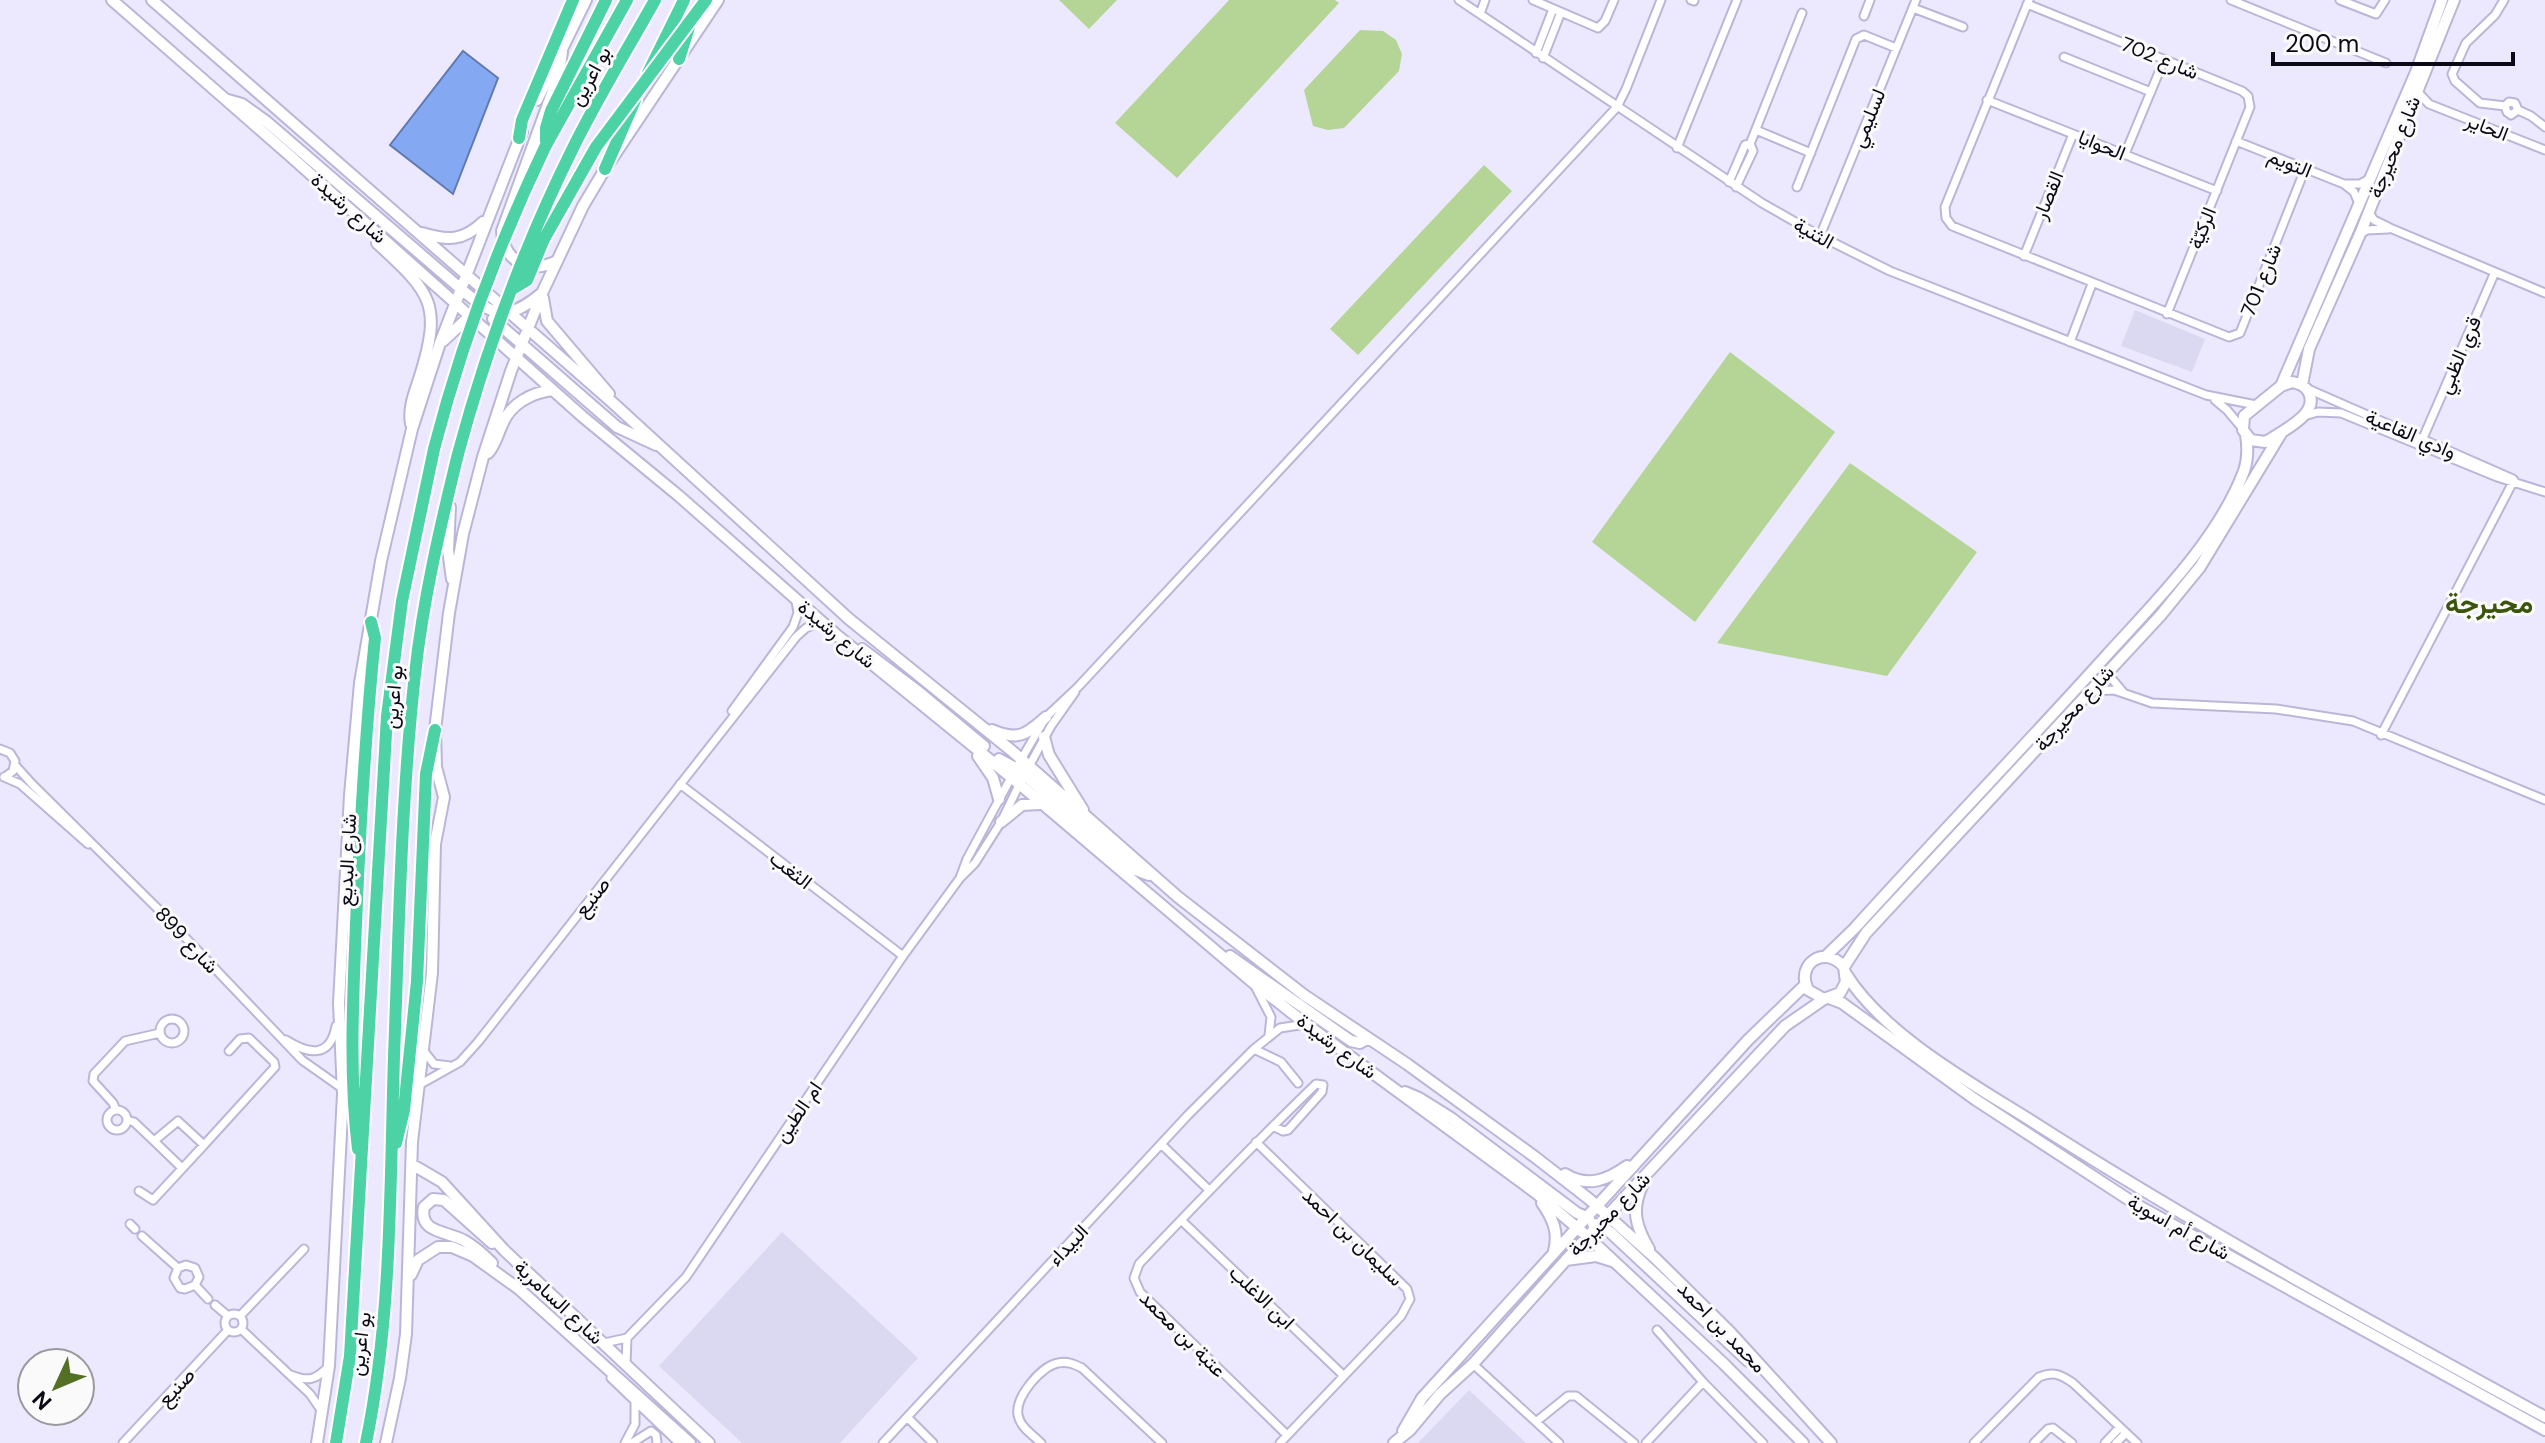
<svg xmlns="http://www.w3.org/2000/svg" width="2545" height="1443" viewBox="0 0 2545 1443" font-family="'DM Sans',Vazirmatn,sans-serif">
<rect width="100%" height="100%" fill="#ece9ff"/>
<path fill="#dbd8f2" d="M2135,310L2205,339L2192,372L2121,346Z
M782,1232L918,1358L840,1443H742L659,1366Z
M1469,1390L1526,1443H1418Z"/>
<path fill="#b4d596" d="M1059,0H1117L1089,29Z
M1229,0H1335L1339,3L1177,178L1115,123Z
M1360,30L1383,31L1396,40L1402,54L1399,71L1344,128L1328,130L1313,126L1304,90Z
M1484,165L1512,191L1358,355L1330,329Z
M1730,352L1835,432L1695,622L1592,542Z
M1850,463L1977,552L1887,676L1717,643Z"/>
<path fill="#84a9f2" stroke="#6079b0" stroke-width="2" d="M463,51L498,78L453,194L390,145Z"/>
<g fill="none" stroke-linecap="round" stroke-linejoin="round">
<defs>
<path id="street" d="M1459,0L1762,203L1820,236L1890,271L2206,395L2256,405
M1533,0L1598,28L1605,21L1614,0
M1691,0L1694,1
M2029,0L1945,207L1946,218L1952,226L2229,337L2240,333L2305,169
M2231,0L2386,63
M2340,0L2376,14L2385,0
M2504,0L2495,15L2466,43L2452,74L2455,81L2480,103L2505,106
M2027,4L2242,91L2248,96L2250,107L2167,314
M1913,8L1963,27
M1480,14L1485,0
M1864,16L1870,0
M1536,53L1553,9
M2064,57L2151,92
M1543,58L1561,12
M2416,90L2429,104L2545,150
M1987,100L2217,191
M2518,110L2511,115L2507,112L2505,106L2509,102L2515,103L2518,110L2531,116L2545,127
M1756,130L1811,153
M2236,141L2344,184L2354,192L2359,204
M1750,144L1802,13
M1677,148L1737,0
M2125,154L2164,60
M1729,182L1745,145L1750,144L1753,151L1736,187
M2344,184H2360L2369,179
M1797,187L1856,39L1864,35L1896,48
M2368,211L2374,220L2390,228L2545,293
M2361,233L2367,230L2388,229
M1820,236L1916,0
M2024,256L2073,134
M2070,342L2092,284
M2308,389L2513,479
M2215,400L2227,410L2242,428
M2304,416L2318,412L2341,413L2497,477L2545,492
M2423,438L2495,272
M2106,672L2123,692
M2091,691L2114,690L2152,703L2276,709L2353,721L2545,800
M732,711L793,627L798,613L796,601
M2381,735L2514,480
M0,749L10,753L15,761L13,771L5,777
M1019,763L1046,717L1078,687L1617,107L1626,89L1661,0
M15,765L32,784L160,911L302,1060L343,1089
M1027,770L1051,726L1075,692
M4,777L20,784L88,844
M680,784L903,956
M960,878L967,859L1013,774
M1255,986L1271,1017L1269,1035
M160 1031a12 12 0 1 1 24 0a12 12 0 1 1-24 0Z
M286,1040C308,1054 330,1059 336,1026
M1254,1049L1281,1062L1298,1083
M423,1050L434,1064L450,1066
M419,1085L460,1062L478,1042L796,637L806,628L821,622
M116,1110L113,1103L93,1081L94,1074L125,1041L160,1033
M107 1120a10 10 0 1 1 20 0a10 10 0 1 1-20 0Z
M127,1120L134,1122L154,1141L178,1121L204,1145L275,1067L274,1062L249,1038L240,1039L229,1051
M1273,1126L1283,1131L1288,1130L1322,1092L1323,1085L1316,1084C1255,1143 1197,1203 1139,1264L1134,1278L1140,1292L1287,1435
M154,1141L182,1168
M1256,1142L1407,1289L1410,1299L1401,1316L1280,1443
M1161,1144L1209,1190
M139,1191L153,1200L204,1145
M1181,1220L1343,1375
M130,1224L135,1229
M142,1236L178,1268
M178,1268L174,1278L180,1288L185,1289L195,1285
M178,1268L186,1265L195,1268L199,1277L195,1285
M195,1285L208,1299
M215,1305L228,1316
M225 1323a9 9 0 1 1 18 0a9 9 0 1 1-18 0Z
M240,1316L304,1249
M241,1329L310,1394L321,1410
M1657,1330L1703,1382L1763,1443
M604,1343L627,1338
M626,1364L627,1338L686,1277L903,956L960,878L975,863L1001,822L1021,781
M1473,1364L1559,1443
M291,1375C308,1382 316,1380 329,1366
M611,1378L679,1443
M907,1417L933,1443
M1537,1421L1568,1396H1576L1634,1443
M123,1443L228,1330
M625,1443L635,1424V1402
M632,1443L651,1431L656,1435L657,1443
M883,1443L1188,1115L1254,1049L1280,1028L1306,1024
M1041,1443C1033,1435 1020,1427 1018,1415C1015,1397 1041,1366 1058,1363C1067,1361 1074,1364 1082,1368L1162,1443
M1646,1443L1703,1382
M1974,1443L2039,1377C2053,1371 2060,1374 2073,1383L2137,1443
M2034,1443L2048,1429L2053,1428L2072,1443
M2105,1443L2120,1427
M2116,1443L2126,1433"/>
<path id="secondary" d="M112,0L288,154L583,417L679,496L839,637L1011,777L1250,980L1306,1024L1536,1193L1588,1237L1724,1364L1803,1443
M152,0L613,403L849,619L1012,751L1178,897L1304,995L1407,1064L1535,1157L1589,1199L1655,1258L1730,1332L1831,1443
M228,100L242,104L267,122L461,289C494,317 507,322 542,293
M537,100L586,0
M422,233C448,241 463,241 483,222
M377,243C430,292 443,303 420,376C415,392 408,407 411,424
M557,261C530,274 504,263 502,231L559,74L562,52
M543,298L547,321L609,394
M493,319L617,427L656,445
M443,341L472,314
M2292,382C2299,383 2304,385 2308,391C2321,413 2285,429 2271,439L2265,442L2251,440L2243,430L2244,416L2281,386Z
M2302,385L2309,349L2360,234L2454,0
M2281,386L2416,72L2442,0
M488,453C496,444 497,435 502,425C510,404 531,393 552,390
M450,507L448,550L452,579
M862,649L919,692L984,746
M992,730C1018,741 1026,735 1046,717
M1044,737L1049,755L1083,810
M978,756L993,778L999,799
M999,759L1017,769L1029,766
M1013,776L1020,774L1028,778L1131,868L1149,875
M1001,822L1022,805L1040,804
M1230,956L1351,1041L1360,1043L1367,1039
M1826,956L1854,929C1937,837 2023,748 2106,656C2155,602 2218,540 2244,471C2248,459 2248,447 2246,435
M1844,967L1866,933L2160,616L2200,567L2282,432
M1846,974C1883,1034 1971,1083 2030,1120C2197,1227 2371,1322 2545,1417
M1829,998L1842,1003L1976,1100L2137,1205L2545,1430
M1405,1092L1419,1098L1451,1118L1577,1213L1589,1218
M413,1165L442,1182L504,1250L709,1443
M1565,1174C1588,1188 1607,1180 1627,1166
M1642,1186C1631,1210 1636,1227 1649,1249
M1542,1203C1553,1219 1559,1232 1554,1251
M1593,1224L1600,1225L1610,1232L1748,1361
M492,1243L444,1200L433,1199L424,1207C418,1234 449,1231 465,1241C475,1247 484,1255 492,1263
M1566,1260L1596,1256L1612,1261
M411,1275L418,1260L438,1247H452L473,1256L519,1289L690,1443
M1403,1431L1422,1398L1748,1040L1805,985
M317,1443L329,1366L343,1094L339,1003L350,795L360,683L381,561L412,429L440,343L522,132
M386,1443L400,1378L406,1334L412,1142L432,973L435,844L444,797L436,767L435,730L449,613L463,534L483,457L511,371L543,291L583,206L605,169L718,0
M1394,1443L1410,1430L1440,1394L1473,1364L1565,1261L1785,1026L1824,999L1840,993L1846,982L1844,967C1825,944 1795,964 1808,990L1824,999"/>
<path id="highway" d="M679,59L690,24
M648,73L684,0
M519,138L522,120L573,0
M546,142V128L551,111L606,0
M546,145L627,0
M605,169L635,100
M396,1143L404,1110L417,981L426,774L435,730
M358,1149C349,1075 353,998 356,924C360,828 365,734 375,638L371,622
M336,1443L350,1356L387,716L402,601L434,449
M366,1443C392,1317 390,1185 394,1056C399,929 401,801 415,674C423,600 440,527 458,454"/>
</defs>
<use href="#street" stroke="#bab6d8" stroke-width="11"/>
<use href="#secondary" stroke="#bab6d8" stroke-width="14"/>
<use href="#highway" stroke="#fff" stroke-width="16"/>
<use href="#street" stroke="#fff" stroke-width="7"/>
<use href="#secondary" stroke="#fff" stroke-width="10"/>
<use href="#highway" stroke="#4dd2a5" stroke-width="12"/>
<defs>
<path id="highway-bridge" d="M512,289L527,280L544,239L596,147L706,0
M434,449C461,344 499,243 546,145
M458,454C486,350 524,247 572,150C597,99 627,50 655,0"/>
</defs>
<use href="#highway-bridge" stroke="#fff" stroke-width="16" stroke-linecap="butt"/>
<use href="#highway-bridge" stroke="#4dd2a5" stroke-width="12"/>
</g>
<g text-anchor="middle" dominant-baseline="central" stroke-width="6" stroke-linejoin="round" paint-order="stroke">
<g font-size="20" fill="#0b0915" stroke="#fafafa">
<text transform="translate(2160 58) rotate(22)">شارع 702</text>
<text transform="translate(590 76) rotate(-61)">بو اعرين</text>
<text transform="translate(1868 118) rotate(-68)">لسليمي</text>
<text transform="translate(2487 127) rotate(21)">الحاير</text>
<text transform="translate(2102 145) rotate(22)">الحوايا</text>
<text transform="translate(2394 147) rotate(-68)">شارع محيرجة</text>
<text transform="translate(2290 163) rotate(22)">التويم</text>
<text transform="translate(2048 195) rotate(-68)">القصار</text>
<text transform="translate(349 208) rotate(42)">شارع رشيدة</text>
<text transform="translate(2202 228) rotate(-68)">الركيّة</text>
<text transform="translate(1814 233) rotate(29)">الثنية</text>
<text transform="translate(2261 280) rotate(-68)">شارع 701</text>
<text transform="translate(2459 355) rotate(-67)">قري الظبي</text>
<text transform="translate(2411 434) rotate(23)">وادي القاعية</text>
<text transform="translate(837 634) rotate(40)">شارع رشيدة</text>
<text transform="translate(393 697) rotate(-85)">بو اعرين</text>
<text transform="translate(2074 708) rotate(-48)">شارع محيرجة</text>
<text transform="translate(347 860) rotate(-87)">شارع البديع</text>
<text transform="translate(791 870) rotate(38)">الثغب</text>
<text transform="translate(592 897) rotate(-52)">صنيع</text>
<text transform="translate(187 940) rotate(47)">شارع 899</text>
<text transform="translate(1337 1046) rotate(37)">شارع رشيدة</text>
<text transform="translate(798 1112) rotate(-56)">ام الطين</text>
<text transform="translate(1609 1214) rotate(-46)">شارع محيرجة</text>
<text transform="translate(2179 1227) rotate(29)">شارع أم اسوية</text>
<text transform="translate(1353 1237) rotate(44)">سليمان بن احمد</text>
<text transform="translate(1068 1245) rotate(-47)">البيداء</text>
<text transform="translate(1262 1297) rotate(44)">ابن الاغلب</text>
<text transform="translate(559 1302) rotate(43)">شارع السامرية</text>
<text transform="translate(1722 1327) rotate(46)">محمد بن احمد</text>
<text transform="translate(1183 1334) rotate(45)">عتبة بن محمد</text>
<text transform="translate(360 1344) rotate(-83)">بو اعرين</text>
<text transform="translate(176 1387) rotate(-47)">صنيع</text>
</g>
<g font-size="28" font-weight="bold" fill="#3c550e" stroke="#fafafa">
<text x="2489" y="603">محيرجة</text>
</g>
</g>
<g transform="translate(56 1387) rotate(226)"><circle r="38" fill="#fafafa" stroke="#9a9a9e" stroke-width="2"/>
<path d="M0-6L14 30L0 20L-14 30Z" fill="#537025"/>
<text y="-12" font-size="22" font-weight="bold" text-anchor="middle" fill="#0b0915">N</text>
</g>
<path d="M2273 52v12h240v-12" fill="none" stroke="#0b0915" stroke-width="4"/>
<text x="2285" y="52" font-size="24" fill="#0b0915" stroke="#fafafa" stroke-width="6" paint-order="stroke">200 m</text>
</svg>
